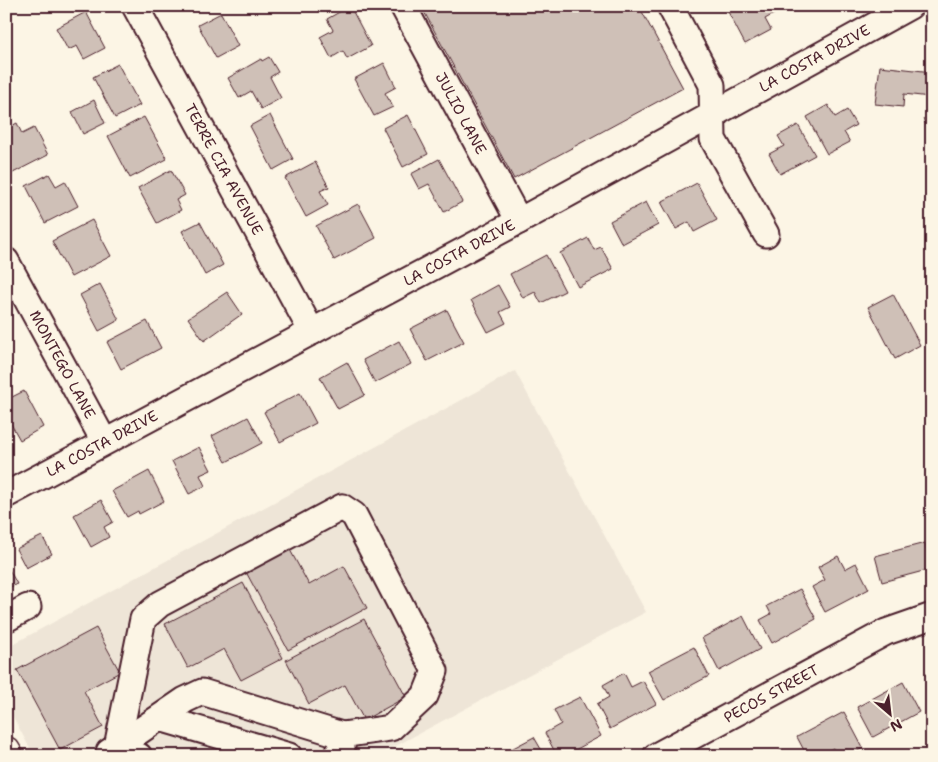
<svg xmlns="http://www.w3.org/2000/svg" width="938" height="762" viewBox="0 0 938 762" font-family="'Shantell Sans',sans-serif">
<rect width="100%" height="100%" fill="#fcf5e5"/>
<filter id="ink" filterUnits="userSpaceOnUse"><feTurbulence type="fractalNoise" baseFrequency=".02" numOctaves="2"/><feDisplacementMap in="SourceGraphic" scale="10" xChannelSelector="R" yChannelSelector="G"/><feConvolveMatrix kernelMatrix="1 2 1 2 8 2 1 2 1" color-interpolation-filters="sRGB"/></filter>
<g filter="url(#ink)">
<path fill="#eee5d7" d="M515,371L646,612L377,756H34L6,704V648Z"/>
<path fill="#cfc0b7" stroke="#4a1f2b" d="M350,6L371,46L347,59L343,51L331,58L320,37L333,30L327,19Z
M421,6H639L683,88L514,179Z
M725,6H776L779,11L765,19L771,30L745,44Z
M86,12L105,48L84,59L77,46L68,50L56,28Z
M221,13L238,46L216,58L198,25Z
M269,57L278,72L270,77L281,98L261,109L251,91L239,98L228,78L261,59L262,61Z
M384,63L396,87L385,93L393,107L374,116L354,79Z
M118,64L140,105L115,118L93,77Z
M880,66L932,72L930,97L904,94L903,107L875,104Z
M6,99L11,108L6,111Z
M94,100L105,123L83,134L72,112Z
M828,105L835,117L847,110L856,125L844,132L850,142L827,154L807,117Z
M270,115L293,159L273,170L250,126Z
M408,115L428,154L403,167L383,128Z
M932,115V136L923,119Z
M144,117L167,159L130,178L108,136Z
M17,123L22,134L34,128L48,155L11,174L6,165V129Z
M798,125L815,155L780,174L769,154L784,146L778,136Z
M439,159L462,202L444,212L429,184L419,189L411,174Z
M315,162L329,187L320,191L328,205L306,217L285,178Z
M171,170L185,195L176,200L181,210L157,223L138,188Z
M49,174L56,186L65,181L78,206L45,223L26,186Z
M697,183L717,220L694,232L689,222L676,229L661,202Z
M646,202L658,225L622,244L610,221Z
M358,204L376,238L334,260L316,226Z
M92,220L111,256L71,277L52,241Z
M200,222L223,265L205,275L182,231Z
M588,238L594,250L601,247L613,269L578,287L560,253Z
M546,255L565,291L541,303L535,292L523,298L510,274Z
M100,284L119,320L99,331L80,295Z
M498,285L510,307L500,312L506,323L488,332L471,300Z
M227,292L242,314L204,341L188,318Z
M893,294L920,345L895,359L868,307Z
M447,310L464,342L427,361L410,329Z
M147,321L161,348L121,369L107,342Z
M399,341L411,364L375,383L363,360Z
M347,362L365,395L338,409L320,377Z
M24,391L43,427L20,440L6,415V400Z
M300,393L316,423L280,442L264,412Z
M248,417L262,443L226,462L212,436Z
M199,447L211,470L200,475L205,486L189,494L172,461Z
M149,471L164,501L139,514L138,511L127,517L112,491Z
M101,500L113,522L104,527L109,537L91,547L74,515Z
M42,536L52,554L26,568L16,549Z
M925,543L931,569L882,582L875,556Z
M289,548L309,585L344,566L367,608L288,650L246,572Z
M838,556L845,569L856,563L869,589L825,612L812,587L825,580L818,567Z
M6,564L17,584L6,589Z
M243,583L283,658L241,680L224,649L188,668L165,624Z
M800,589L816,619L772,643L760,620L771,614L767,606Z
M743,616L760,649L719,671L702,638Z
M364,619L406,697L364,720L345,685L309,704L286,660Z
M96,628L120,672L84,691L103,727L60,750L17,670Z
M694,647L709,676L664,700L648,671Z
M932,671V684L926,674Z
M624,673L631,687L643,681L656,704L610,729L597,704L609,697L603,685Z
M903,682L919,712L873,737L857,707Z
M580,697L601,736L564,756H557L545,733L561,724L554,710Z
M844,712L863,748L849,756H837L833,748L819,756H807L797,737Z
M534,737L545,756H498Z
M783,750L787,756H772Z"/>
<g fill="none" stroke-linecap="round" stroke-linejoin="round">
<defs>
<g id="minor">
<path id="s1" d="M135,6L312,332"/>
<path id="s2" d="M403,6L519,221"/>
<path d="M670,6L712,85L713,139L766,234"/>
<path id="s3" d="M6,261L104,441"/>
<path id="s4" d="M6,495L519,221L910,6"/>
<path d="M6,619L28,607"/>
<path d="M160,718L289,756"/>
<path d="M109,752L185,700L202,692L342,735V748L336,756"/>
<path d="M139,756L117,747L143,619L160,604L342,507L354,515L435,671L425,696L391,728L342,735"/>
<path id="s5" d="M656,756L886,632L932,616"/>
</g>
<path id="major" d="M6,751L9,756"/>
</defs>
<use href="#minor" stroke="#4a1f2b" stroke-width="29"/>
<use href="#major" stroke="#4a1f2b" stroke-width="31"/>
<use href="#minor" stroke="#fcf5e5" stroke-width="25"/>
<use href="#major" stroke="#fcf5e5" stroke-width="28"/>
</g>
</g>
<g text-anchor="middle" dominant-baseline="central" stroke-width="4" stroke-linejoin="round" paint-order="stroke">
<g font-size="15" fill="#4a1f2b" stroke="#fcf5e5">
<text stroke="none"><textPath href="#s4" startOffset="919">LA COSTA DRIVE</textPath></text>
<text stroke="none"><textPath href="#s2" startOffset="122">JULIO LANE</textPath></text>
<text stroke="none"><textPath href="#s1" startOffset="186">TERRE CIA AVENUE</textPath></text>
<text stroke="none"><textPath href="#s4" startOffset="514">LA COSTA DRIVE</textPath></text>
<text stroke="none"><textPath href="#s3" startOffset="118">MONTEGO LANE</textPath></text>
<text stroke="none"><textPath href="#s4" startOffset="109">LA COSTA DRIVE</textPath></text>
<text stroke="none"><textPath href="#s5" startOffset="131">PECOS STREET</textPath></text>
</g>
</g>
<rect width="938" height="762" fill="none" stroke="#fcf5e5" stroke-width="25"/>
<rect x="12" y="12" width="913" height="737" fill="none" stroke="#4a1f2b" stroke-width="2" filter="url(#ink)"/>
<g transform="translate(890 714) rotate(152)" stroke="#fcf5e5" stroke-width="4" paint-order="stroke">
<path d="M0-4L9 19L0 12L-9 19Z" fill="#4a1f2b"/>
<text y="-8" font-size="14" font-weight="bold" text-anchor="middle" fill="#4a1f2b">N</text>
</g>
</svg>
